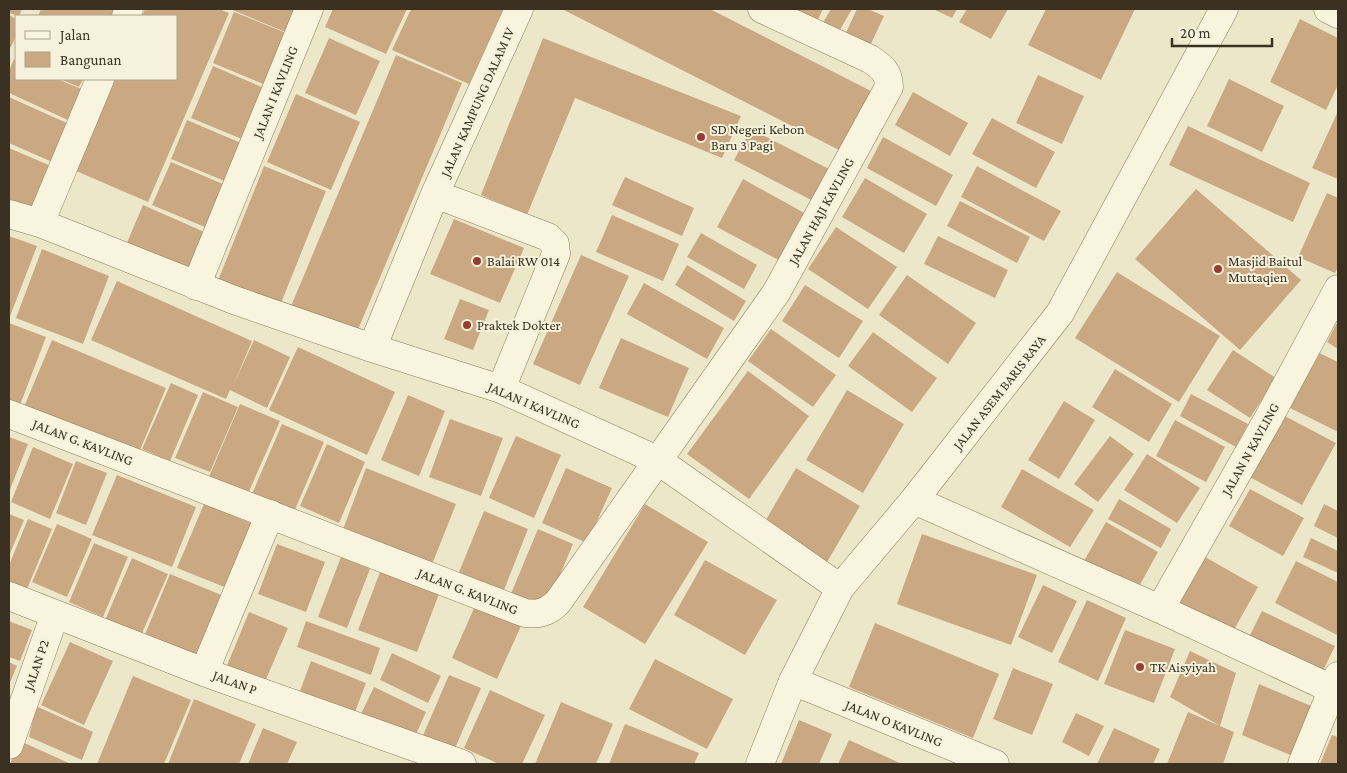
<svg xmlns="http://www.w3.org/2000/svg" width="1347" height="773" viewBox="0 0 1347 773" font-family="'Crimson Pro',serif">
<rect width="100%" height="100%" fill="#ede7ca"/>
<path fill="#caa982" d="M9,9H22L19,16L9,13Z
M41,9H114L111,16H38Z
M145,9H219L229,13L148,202L76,171L115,79H176V16H142Z
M230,9H306L295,36Z
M333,9H407L386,54L325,27Z
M411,9H503L469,84L392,50Z
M562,9H710L871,91L841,151Z
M778,9H823L815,26Z
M831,9H852L837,35L821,26Z
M857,9H868L884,16L869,48L844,37Z
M933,9H957L952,18Z
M967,9H1008L991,39L959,22Z
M1046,9H1135L1101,80L1028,45Z
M234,12L296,37L275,89L213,63Z
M9,15L16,19V36L11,47L9,46Z
M1300,19L1338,38V85L1326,110L1270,82Z
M329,38L380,61L356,115L305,93Z
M543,38L741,116L722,158L575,98L527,215L481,195Z
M396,55L462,83L354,339L289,311Z
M14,59L16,61V79H57L84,90L70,121L9,93V71Z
M213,66L271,91L249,142L191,118Z
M1038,75L1084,96L1062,144L1016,123Z
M60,79H83L79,87Z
M1229,79L1284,106L1262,152L1207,126Z
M913,92L968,123L950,156L895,125Z
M296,94L360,122L331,190L267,162Z
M9,97L69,124L52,162L9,143Z
M1338,111V179L1312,168Z
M992,118L1055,152L1036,188L972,154Z
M187,120L248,146L232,184L171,159Z
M1188,126L1310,183L1293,222L1169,165Z
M751,129L831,170L815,202L734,160Z
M883,137L953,175L936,206L867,168Z
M9,148L51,166L31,214L9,204Z
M171,162L230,187L212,230L152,205Z
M264,166L326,191L277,313L215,288Z
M977,166L1061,211L1044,241L961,197Z
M625,177L694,208L682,236L612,205Z
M865,178L927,214L904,253L842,217Z
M743,179L808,215L782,262L717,227Z
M1196,189L1301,280L1240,350L1135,259Z
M1327,193L1338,198V267L1335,273L1298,257Z
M960,201L1030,237L1017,263L947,226Z
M143,205L209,234L189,280L123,252Z
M612,215L679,244L663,281L596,252Z
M454,219L524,248L500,303L430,274Z
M836,227L897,267L868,309L808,269Z
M701,233L757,265L744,289L687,257Z
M9,236L37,246L9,319Z
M938,236L1008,270L995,298L924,264Z
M42,249L109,276L83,344L16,318Z
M581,255L629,276L580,385L533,364Z
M687,265L746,301L734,321L675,285Z
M1117,272L1220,336L1179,402L1075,338Z
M907,275L976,323L948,364L879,315Z
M117,281L252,341L233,386L254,340L290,357L267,408L230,390L226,399L91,340Z
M644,283L724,328L707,359L627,314Z
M805,285L863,321L839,358L782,321Z
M460,299L489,310L473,350L444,339Z
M1338,321V349L1327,342Z
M9,323L46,337L17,413L9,410Z
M771,329L836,375L813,407L748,361Z
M873,332L937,378L912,412L848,366Z
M621,338L689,368L668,417L599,388Z
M52,340L166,388L135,462L21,414Z
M298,347L395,392L367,455L269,410Z
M1233,350L1276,378L1250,418L1207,390Z
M1315,351L1338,362V432L1288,407Z
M1115,369L1172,404L1149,442L1092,407Z
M748,371L809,416L749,499L687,454Z
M171,383L198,395L170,461L142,449Z
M847,390L904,424L863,493L806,460Z
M203,392L238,407L210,472L175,458Z
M1191,394L1248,424L1236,447L1180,416Z
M408,395L445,411L419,476L381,460Z
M1064,401L1095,420L1059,479L1028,460Z
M240,404L280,421L247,496L208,479Z
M1279,413L1336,443L1302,505L1246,475Z
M450,419L503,438L481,496L429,477Z
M1175,420L1225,447L1206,482L1156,456Z
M282,424L324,442L294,512L252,494Z
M516,436L561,455L534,518L489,498Z
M1110,436L1134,454L1098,502L1074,484Z
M9,437L28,444L9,492Z
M327,444L365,462L339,523L300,506Z
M33,447L73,464L50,519L11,502Z
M1147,454L1200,488L1177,523L1124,490Z
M76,461L107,473L86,525L56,513Z
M366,468L456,504L431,567L342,532Z
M566,468L612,488L587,543L542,523Z
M796,468L860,506L827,562L763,525Z
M1022,469L1094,510L1070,547L1001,507Z
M117,475L196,507L172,567L92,535Z
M1250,489L1304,518L1283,556L1229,526Z
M1119,499L1171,529L1161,548L1108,519Z
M204,504L253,524L227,588L177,568Z
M645,504L708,542L645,644L583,607Z
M1324,504L1338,511V538L1314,526Z
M484,511L528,529L502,595L457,577Z
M9,514L24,520L9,556Z
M28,519L52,529L27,589L9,582V565Z
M1106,522L1158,552L1137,590L1084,561Z
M57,524L92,539L67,597L32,582Z
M538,529L573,544L545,611L510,596Z
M922,534L1037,575L1011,645L897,604Z
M1311,538L1338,551V573L1303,557Z
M94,543L128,557L103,617L69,602Z
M277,544L325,562L306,612L258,594Z
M1198,553L1258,587L1231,635L1171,601Z
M341,557L370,569L347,628L318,617Z
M132,558L168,574L139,640L103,625Z
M705,560L777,600L745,655L674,615Z
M1296,561L1338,582L1337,635L1275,603Z
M380,572L439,594L417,652L358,630Z
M170,574L229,598L200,668L141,644Z
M1043,585L1077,601L1052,653L1018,637Z
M1087,600L1126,618L1098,681L1058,662Z
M475,606L521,626L497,679L452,658Z
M1262,611L1335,646L1321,675L1248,639Z
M249,612L288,628L264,684L226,668Z
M9,621L32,630L20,661L9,657Z
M306,621L380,648L371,675L297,647Z
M875,623L999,674L973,738L849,687Z
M1125,630L1175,649L1154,703L1104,684Z
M70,642L113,661L84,725L41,705Z
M1190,651L1236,673L1220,726L1234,732L1223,764H1167L1188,712L1220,726L1170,697Z
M392,653L441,676L428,703L380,680Z
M655,659L733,699L707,749L629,709Z
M311,661L366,683L355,712L300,691Z
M9,662L17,666L9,685Z
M1013,668L1053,684L1032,735L993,719Z
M449,675L481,688L453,753L421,740Z
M133,676L191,700L164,764H97Z
M1259,684L1316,708L1295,757L1242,735Z
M374,687L426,712L412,743L359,718Z
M490,690L545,715L522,764H499L464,748Z
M194,699L256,724L239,764H168Z
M561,702L613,724L596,764H535Z
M36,706L93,732L82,760L29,737Z
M1076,713L1104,726L1089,756L1062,742Z
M799,720L832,734L819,764H781Z
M625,724L699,753L694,764H609Z
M263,728L297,742L287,764H248Z
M1114,728L1160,749L1153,764H1097Z
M1332,735L1338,737V764H1320Z
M849,740L902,764H838Z
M20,741L71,764H10Z"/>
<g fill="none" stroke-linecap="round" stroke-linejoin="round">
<defs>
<path id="minor" d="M1328,9L1338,14
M126,16L129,9
M435,194L548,237L555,244L556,254L501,389
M9,214L40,223L234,300L372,348L501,389L657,460L840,588
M40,223L100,79
M196,286L309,9
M372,348L435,194L519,9
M9,414L525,613C539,615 548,612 558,602L776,293L889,87C889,72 882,67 870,59L762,9
M914,500L1160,609L1332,689
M9,596L204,672L462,764
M1160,609L1268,419L1338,289
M204,672L270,514
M793,681L995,764
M9,745L55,614
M1302,764L1338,676"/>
<path id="tertiary" d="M760,764L793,681L840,588L914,500L1060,313L1224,9"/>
</defs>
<use href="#minor" stroke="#8a7b5f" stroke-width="29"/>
<use href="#tertiary" stroke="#8a7b5f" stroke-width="29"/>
<use href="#minor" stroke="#f8f4dd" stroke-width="28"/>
<use href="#tertiary" stroke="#f8f4dd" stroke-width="28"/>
</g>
<g fill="#963e31" stroke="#f5f1da" stroke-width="2">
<circle cx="701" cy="137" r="5"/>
<circle cx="477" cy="261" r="5"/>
<circle cx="1218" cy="269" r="5"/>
<circle cx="467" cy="325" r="5"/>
<circle cx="1140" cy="667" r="5"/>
</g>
<g text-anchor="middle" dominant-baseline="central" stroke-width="4" stroke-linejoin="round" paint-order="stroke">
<g font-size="14" fill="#3b3122" stroke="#f5f1da">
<text transform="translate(275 92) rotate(-68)">JALAN I KAVLING</text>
<text transform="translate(477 102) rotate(-66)">JALAN KAMPUNG DALAM IV</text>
<text transform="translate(821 211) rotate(-61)">JALAN HAJI KAVLING</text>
<text transform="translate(999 392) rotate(-52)">JALAN ASEM BARIS RAYA</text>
<text transform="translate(534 405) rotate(23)">JALAN I KAVLING</text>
<text transform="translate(83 442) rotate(21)">JALAN G. KAVLING</text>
<text transform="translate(1250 449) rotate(-61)">JALAN N KAVLING</text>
<text transform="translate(468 591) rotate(21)">JALAN G. KAVLING</text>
<text transform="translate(36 665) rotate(-71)">JALAN P2</text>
<text transform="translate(235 682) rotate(20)">JALAN P</text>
<text transform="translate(894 723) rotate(22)">JALAN O KAVLING</text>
</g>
<g font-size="14" fill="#3b3122" stroke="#f5f1da" text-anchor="start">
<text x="711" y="129">SD Negeri Kebon<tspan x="711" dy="16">Baru 3 Pagi</tspan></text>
<text x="487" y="261">Balai RW 014</text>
<text x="1228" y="261">Masjid Baitul<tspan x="1228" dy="16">Muttaqien</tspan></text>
<text x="477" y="325">Praktek Dokter</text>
<text x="1150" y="667">TK Aisyiyah</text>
</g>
</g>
<rect width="1347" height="773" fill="none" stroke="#3b3122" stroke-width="20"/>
<rect x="15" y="15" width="162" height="65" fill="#f5f1da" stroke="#aba490"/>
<rect x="25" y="31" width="25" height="8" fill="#f8f4dd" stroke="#aba490"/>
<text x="60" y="40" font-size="15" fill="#3b3122">Jalan</text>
<rect x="25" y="52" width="25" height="15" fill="#caa982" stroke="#aba490"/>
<text x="60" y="65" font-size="15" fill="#3b3122">Bangunan</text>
<path d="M1172 38v8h100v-8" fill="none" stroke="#3b3122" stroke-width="2.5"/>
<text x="1180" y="38" font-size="15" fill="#3b3122" stroke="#f5f1da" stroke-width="4" paint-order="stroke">20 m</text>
</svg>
